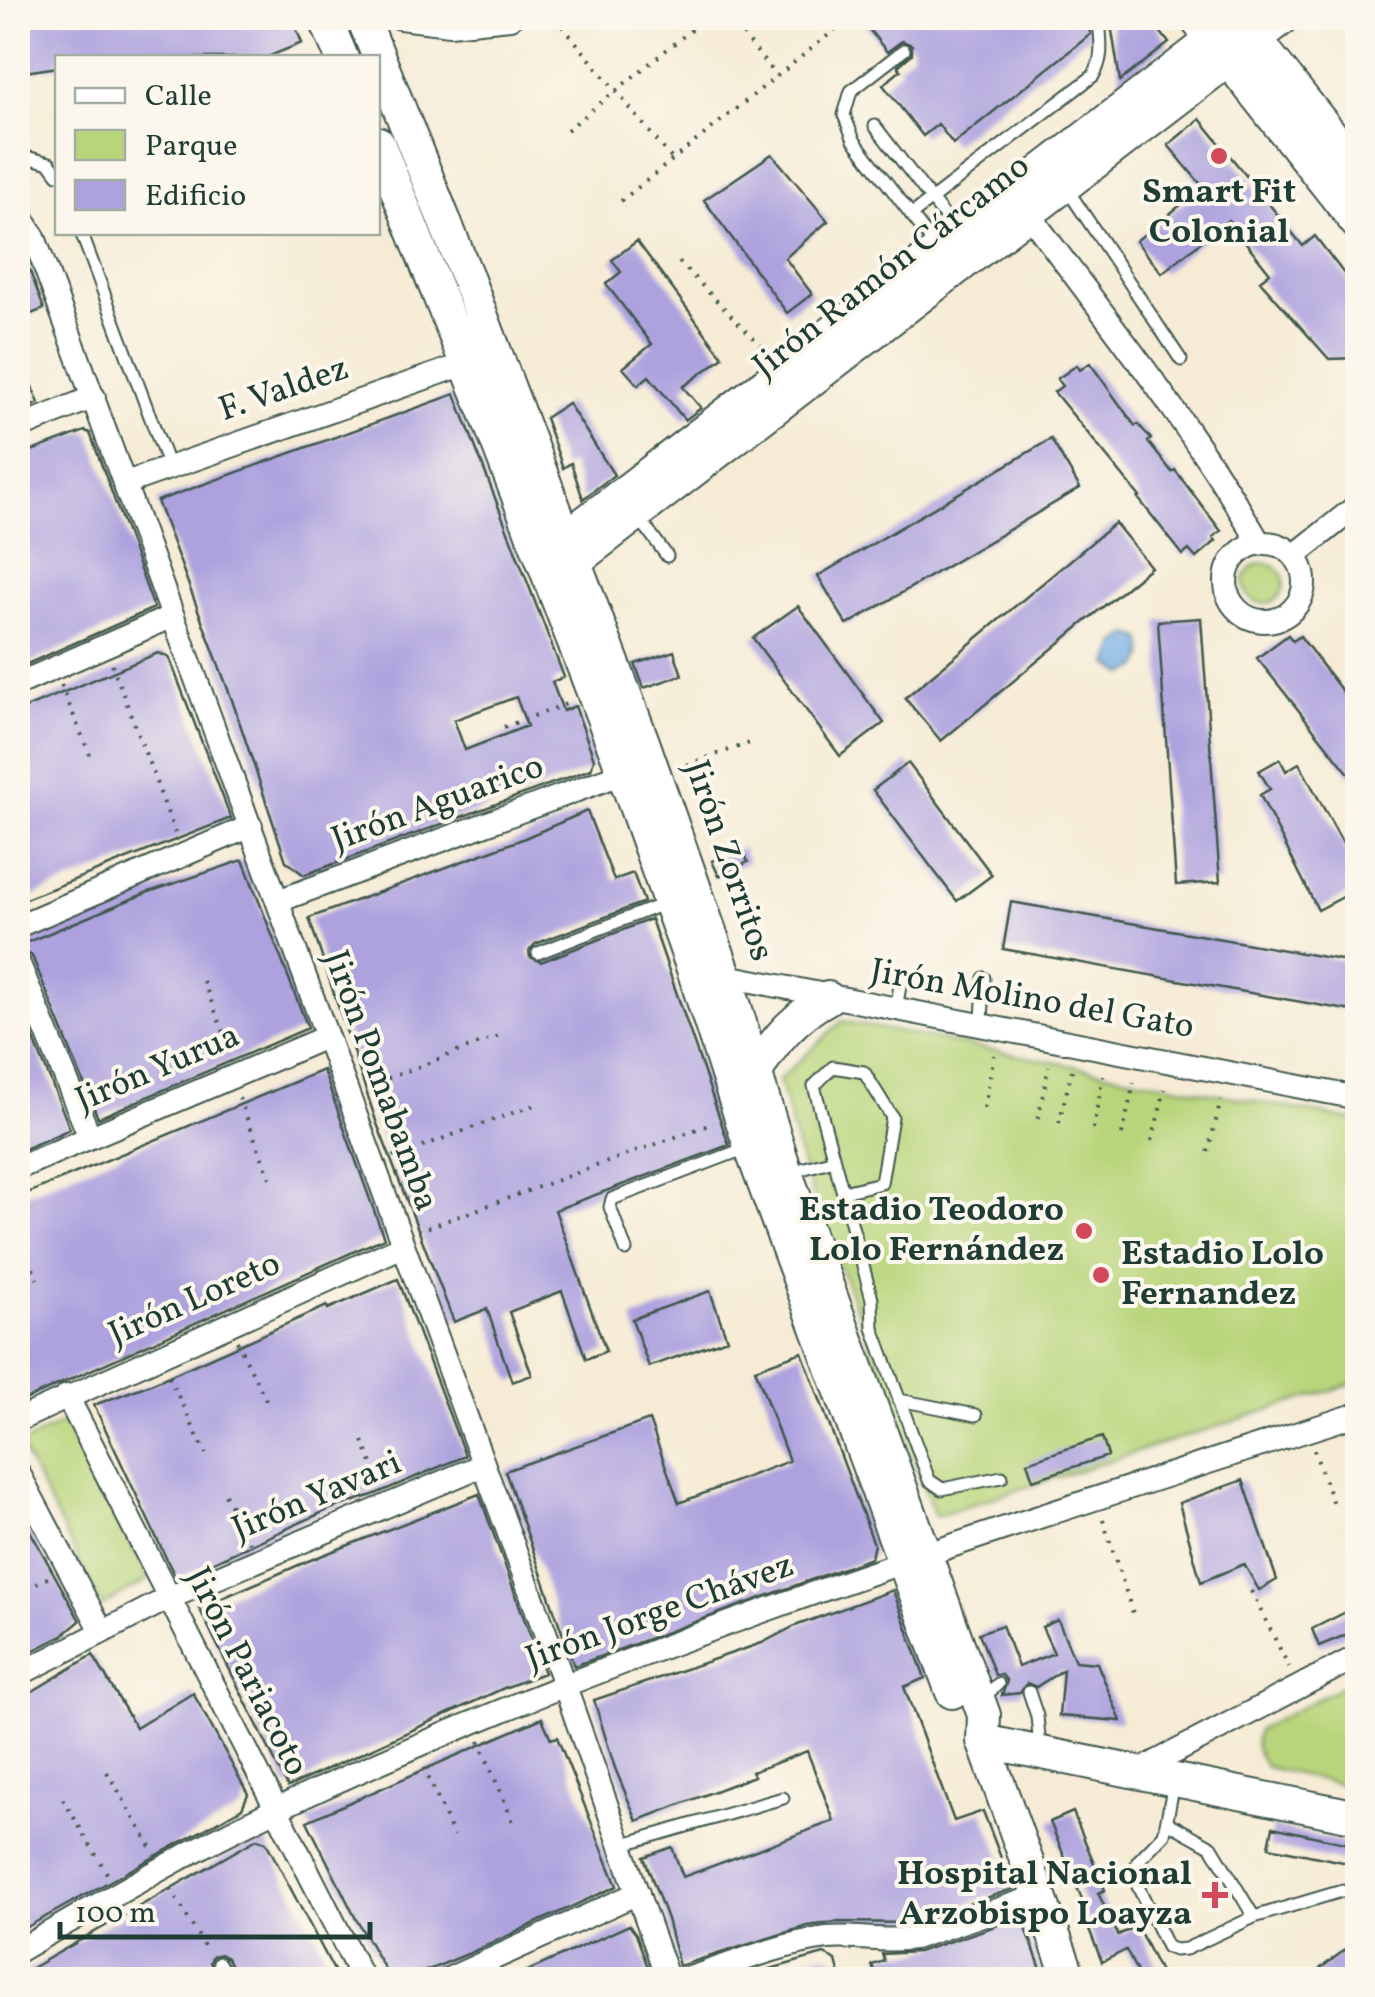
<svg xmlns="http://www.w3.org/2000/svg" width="1375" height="1997" viewBox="0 0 1375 1997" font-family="Vollkorn,serif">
<rect width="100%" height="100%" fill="#fbf7ec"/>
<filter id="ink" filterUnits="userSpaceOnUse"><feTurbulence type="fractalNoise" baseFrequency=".01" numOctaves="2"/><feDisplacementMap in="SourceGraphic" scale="20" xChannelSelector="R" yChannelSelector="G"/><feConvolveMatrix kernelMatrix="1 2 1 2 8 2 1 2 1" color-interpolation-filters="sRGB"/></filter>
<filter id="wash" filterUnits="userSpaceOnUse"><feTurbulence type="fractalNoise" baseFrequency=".0048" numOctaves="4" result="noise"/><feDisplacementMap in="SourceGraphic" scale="40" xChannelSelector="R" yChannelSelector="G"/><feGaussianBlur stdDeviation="2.25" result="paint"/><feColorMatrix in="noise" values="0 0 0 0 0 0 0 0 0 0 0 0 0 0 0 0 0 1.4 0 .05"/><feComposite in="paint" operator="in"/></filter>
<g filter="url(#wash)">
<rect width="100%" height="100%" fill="#f6ecd6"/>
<path fill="#b9d57c" stroke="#6c8958" stroke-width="2.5" d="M1244 583a20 20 0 1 1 40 0a20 20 0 1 1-40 0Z
M842,1021L1357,1121V1382L935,1516L803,1169L779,1080Z
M69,1419L149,1579L102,1606L20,1445Z
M1357,1678V1788L1266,1767C1257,1754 1252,1745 1258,1730Z"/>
<path fill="#73aee4" stroke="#49768c" stroke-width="2.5" d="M1130,634L1142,639C1148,656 1143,671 1124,674L1109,664L1117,643Z"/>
<g id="blocks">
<path fill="#ada2de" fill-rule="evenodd" d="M18,18H292L302,43L265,58H58V67L18,73Z
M860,18H1082L1091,34L953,144L938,124L923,136L883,85L901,70L898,66L912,54V45L902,41L887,52Z
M1110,18H1150L1169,43L1120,81Z
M1200,119L1303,246L1315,236L1358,292V358L1329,359L1260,281L1270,273L1228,220L1162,273L1136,241L1203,187L1168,145Z
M772,154L828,221L785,258L812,294L787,313L704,200Z
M18,239L44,309L18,319Z
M637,241L723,357L683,387L701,408L685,420L649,376L638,385L623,368L652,344L606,284L621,272L612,260Z
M18,353L39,403L18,412Z
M1090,363L1135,426L1138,424L1151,439L1148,442L1172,472L1175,470L1221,531L1213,537L1216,541L1196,558L1189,550L1183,555L1138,498L1140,497L1054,392L1062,386L1057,379L1077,365L1080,370Z
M455,394L564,677L552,682L563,711L575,706L594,759L591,769L304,875L286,861L232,700L157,501ZM516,697L527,726L465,750L454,720Z
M568,403L614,475L583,499L571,463L563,468L545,418Z
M85,431L90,433L154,608L18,668V456Z
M1051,439L1080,488L847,625L818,576Z
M1115,523L1151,567L941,741L905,698Z
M798,606L884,723L840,756L753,638Z
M1201,618L1220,882L1176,885L1158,621Z
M1288,635L1293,641L1300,636L1342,691L1344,689L1358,706L1351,712L1358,720V785L1257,658Z
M674,651L682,675L644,688L635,664Z
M158,653L169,657L231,818L18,902V711Z
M1280,759L1286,771L1299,763L1358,871V889L1318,910L1260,795L1270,789L1259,771Z
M908,763L992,875L957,901L873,790Z
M587,811L614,880L633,873L644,902L535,944L529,951L530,957L541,962L651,919L729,1145L555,1210L606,1351L586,1359L562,1291L509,1312L532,1375L512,1382L487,1309L454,1322L376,1121L309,918L520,840Z
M742,848L748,862L719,876L712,861Z
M243,860L308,1028L98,1118L32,956L18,946L146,893Z
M1011,902L1358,963V1012L1003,949Z
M18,1000L70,1129L18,1152Z
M323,1070L384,1238L18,1403V1197Z
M398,1279L465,1456L373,1495L330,1509L176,1579L94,1405L151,1384L327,1306L328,1309Z
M710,1291L727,1339L649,1367L632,1319Z
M802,1352L874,1544L871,1558L574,1666L505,1471L649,1420L679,1503L789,1461L755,1369Z
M1102,1437L1108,1456L1033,1480L1027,1462Z
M1243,1480L1277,1580L1259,1590L1244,1564L1201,1582L1179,1503Z
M479,1494L544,1673L504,1688L288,1787L199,1608L308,1561Z
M18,1509L80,1621L62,1636L18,1658Z
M893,1590L925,1678L904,1687L954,1821L983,1811L1013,1889L911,1923L838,1922L807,1926L679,1966L667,1919L644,1857L672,1847L683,1877L834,1821L807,1751L752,1772L754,1776L637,1821L615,1768L594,1700L762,1643L795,1626Z
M1350,1610L1358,1630L1319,1646L1312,1629Z
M1058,1620L1075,1661L1097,1663L1121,1721L1059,1716L1063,1670L1036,1687L1027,1683L1020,1693L1002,1695L1007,1681L1002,1675H995L979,1633L1002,1625L1018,1667L1054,1653L1042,1627Z
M93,1655L136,1728L193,1693L248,1794L242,1808L228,1816L18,1932V1700Z
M542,1718L551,1739L557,1737L617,1886L470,1953L404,1980H391L356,1919L307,1821Z
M1073,1812L1105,1890L1098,1893L1118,1935L1137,1926L1164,1980H1141L1126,1950L1102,1962L1080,1906L1084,1904L1050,1822Z
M1273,1827L1358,1846V1865L1269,1847Z
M257,1839L266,1842L339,1980H238L227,1958L220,1954L213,1956L210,1962L218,1980H18V1976Z
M1022,1917L1045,1980H877L872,1965L884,1961L882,1954L918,1952Z
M629,1925L636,1934L650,1973L633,1980H508Z
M1358,1940V1980H1305Z
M824,1954L836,1960L841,1980H731Z"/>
</g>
</g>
<g filter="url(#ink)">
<use href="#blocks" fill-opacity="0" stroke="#3f574c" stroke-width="2.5"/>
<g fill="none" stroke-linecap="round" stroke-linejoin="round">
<defs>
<path id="lane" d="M904,50L851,91L844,115L854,140L936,247
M875,126L958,234
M18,159L30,158L50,163L58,174
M1067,189L1181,360
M911,215L1093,76C1105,58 1100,38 1099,18
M81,232L169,467
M637,515L667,556
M538,953L666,903
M896,1009L901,980
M982,1023L984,978
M834,1160L814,1086L833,1067L864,1072L892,1117L881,1183L843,1192
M787,1173L834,1160L872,1299L873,1328L929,1480L942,1489L1002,1477
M626,1250L610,1207L612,1199L749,1147
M899,1400L976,1415
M1029,1692L1037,1716L1040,1748
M982,1699L998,1684
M1174,1783L1164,1834L1138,1861L1134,1878L1167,1947L1175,1950L1186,1949L1254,1917L1342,1891
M1167,1822L1212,1847L1254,1917
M621,1845L783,1798
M219,1963L229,1980"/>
<path id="street" d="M400,18L450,24L510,18
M18,211L34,237L564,1684L668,1980
M1028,213C1108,321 1193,427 1260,544
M18,428L94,397
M126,483L465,364
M1226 582a39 39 0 1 1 78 0a39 39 0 1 1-78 0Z
M1294,556L1358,505
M18,684L173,616
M278,901L623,773
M18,926L251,826
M18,962L89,1135
M716,974L1358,1098
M18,1168L326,1037
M67,1396L363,1980
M18,1420L403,1246
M18,1472L102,1631
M18,1675L169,1598L483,1465
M1137,1772L1358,1656
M18,1951C103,1902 188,1851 277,1809C624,1645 992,1532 1358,1414
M446,1980L638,1893
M684,1980C730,1965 779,1944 827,1938C856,1935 885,1943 914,1938L1038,1896"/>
<path id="secondary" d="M325,18L342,58
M363,18L465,272L643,742L726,977L786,1173L984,1715L983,1741L1070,1980
M378,143L486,413L616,752L693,969L750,1146L952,1692
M552,548L1234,23
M561,572L1283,18
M755,1075C772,1041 795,1016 828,998
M983,1741L1358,1817"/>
<path id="primary" d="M1197,18L1358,222
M1237,18L1358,171"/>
</defs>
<use href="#lane" stroke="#3f574c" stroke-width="15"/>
<use href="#street" stroke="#3f574c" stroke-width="26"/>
<use href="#secondary" stroke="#3f574c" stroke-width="36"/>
<use href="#primary" stroke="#3f574c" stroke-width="39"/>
<path stroke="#3f574c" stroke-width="4" stroke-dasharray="2.5 8" stroke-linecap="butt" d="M556,18L672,159
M730,18L776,76
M567,130L706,18
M621,201L841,25
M679,262L767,352
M112,664L175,833
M61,685L90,755
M504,727L569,703
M677,768L753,742
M203,981L233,1055
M368,1086L504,1034
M239,1098L270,1178
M984,1108L994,1055
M1038,1118L1049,1066
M1059,1123L1072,1070
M1093,1129L1103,1076
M1122,1135L1134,1083
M1152,1141L1165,1089
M1208,1152L1221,1100
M393,1157L534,1105
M18,1229L37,1279
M418,1231L714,1123
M237,1341L268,1404
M169,1377L206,1454
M363,1441L382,1488
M1314,1450L1334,1507
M225,1494L250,1543
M1103,1520L1135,1620
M1251,1591L1289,1667
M18,1594L49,1577
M479,1741L514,1824
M424,1768L454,1836
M107,1772L153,1850
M63,1799L109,1877
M171,1889L204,1946"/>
<use href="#lane" stroke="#fff" stroke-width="11"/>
<use href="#street" stroke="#fff" stroke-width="22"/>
<use href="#secondary" stroke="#fff" stroke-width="32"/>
<use href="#primary" stroke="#fff" stroke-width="35"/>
</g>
</g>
<g fill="#d1495b" stroke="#fbf7ec" stroke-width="4">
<circle cx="1219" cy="156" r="10"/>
<circle cx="1084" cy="1231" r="10"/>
<circle cx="1101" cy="1275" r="10"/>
<path d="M1210 1880h10v10h10v10h-10v10h-10v-10h-10v-10h10z"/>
</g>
<g text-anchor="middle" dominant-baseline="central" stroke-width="8" stroke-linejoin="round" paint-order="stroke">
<g font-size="35" font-weight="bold" fill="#1f3d34" stroke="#fbf7ec" text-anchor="end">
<text x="1219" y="193" text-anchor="middle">Smart Fit<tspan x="1219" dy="40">Colonial</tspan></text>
<text x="1064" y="1211">Estadio Teodoro<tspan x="1064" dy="40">Lolo Fernández</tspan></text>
<text x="1121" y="1255" text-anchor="start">Estadio Lolo<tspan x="1121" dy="40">Fernandez</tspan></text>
<text x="1192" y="1875">Hospital Nacional<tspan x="1192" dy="40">Arzobispo Loayza</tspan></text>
</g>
<g font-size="35" fill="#1f3d34" stroke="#fbf7ec">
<text transform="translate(892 267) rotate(-38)">Jirón Ramón Cárcamo</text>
<text transform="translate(284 390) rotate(-19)">F. Valdez</text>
<text transform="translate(438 804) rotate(-20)">Jirón Aguarico</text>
<text transform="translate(728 861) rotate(71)">Jirón Zorritos</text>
<text transform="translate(1032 1000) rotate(10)">Jirón Molino del Gato</text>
<text transform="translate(158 1069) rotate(-23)">Jirón Yurua</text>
<text transform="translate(380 1081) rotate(70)">Jirón Pomabamba</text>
<text transform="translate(195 1300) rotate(-24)">Jirón Loreto</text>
<text transform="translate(317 1497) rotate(-23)">Jirón Yavari</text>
<text transform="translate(660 1613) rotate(-20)">Jirón Jorge Chávez</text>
<text transform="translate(246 1672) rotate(63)">Jirón Pariacoto</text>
</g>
</g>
<rect width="1375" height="1997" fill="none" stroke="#fbf7ec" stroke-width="60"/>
<rect x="55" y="55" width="325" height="180" fill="#fbf7ec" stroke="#a3ada2" stroke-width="2.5"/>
<rect x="75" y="88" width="50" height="15" fill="#ffffff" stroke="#a3ada2" stroke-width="2.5"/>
<text x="145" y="105" font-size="30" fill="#1f3d34">Calle</text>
<rect x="75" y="130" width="50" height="30" fill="#b9d57c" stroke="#a3ada2" stroke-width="2.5"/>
<text x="145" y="155" font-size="30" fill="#1f3d34">Parque</text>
<rect x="75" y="180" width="50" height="30" fill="#ada2de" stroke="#a3ada2" stroke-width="2.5"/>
<text x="145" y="205" font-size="30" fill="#1f3d34">Edificio</text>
<path d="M60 1922v15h310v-15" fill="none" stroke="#1f3d34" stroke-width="5"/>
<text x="75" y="1922" font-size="30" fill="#1f3d34" stroke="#fbf7ec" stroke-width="8" paint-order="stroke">100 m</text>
</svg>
